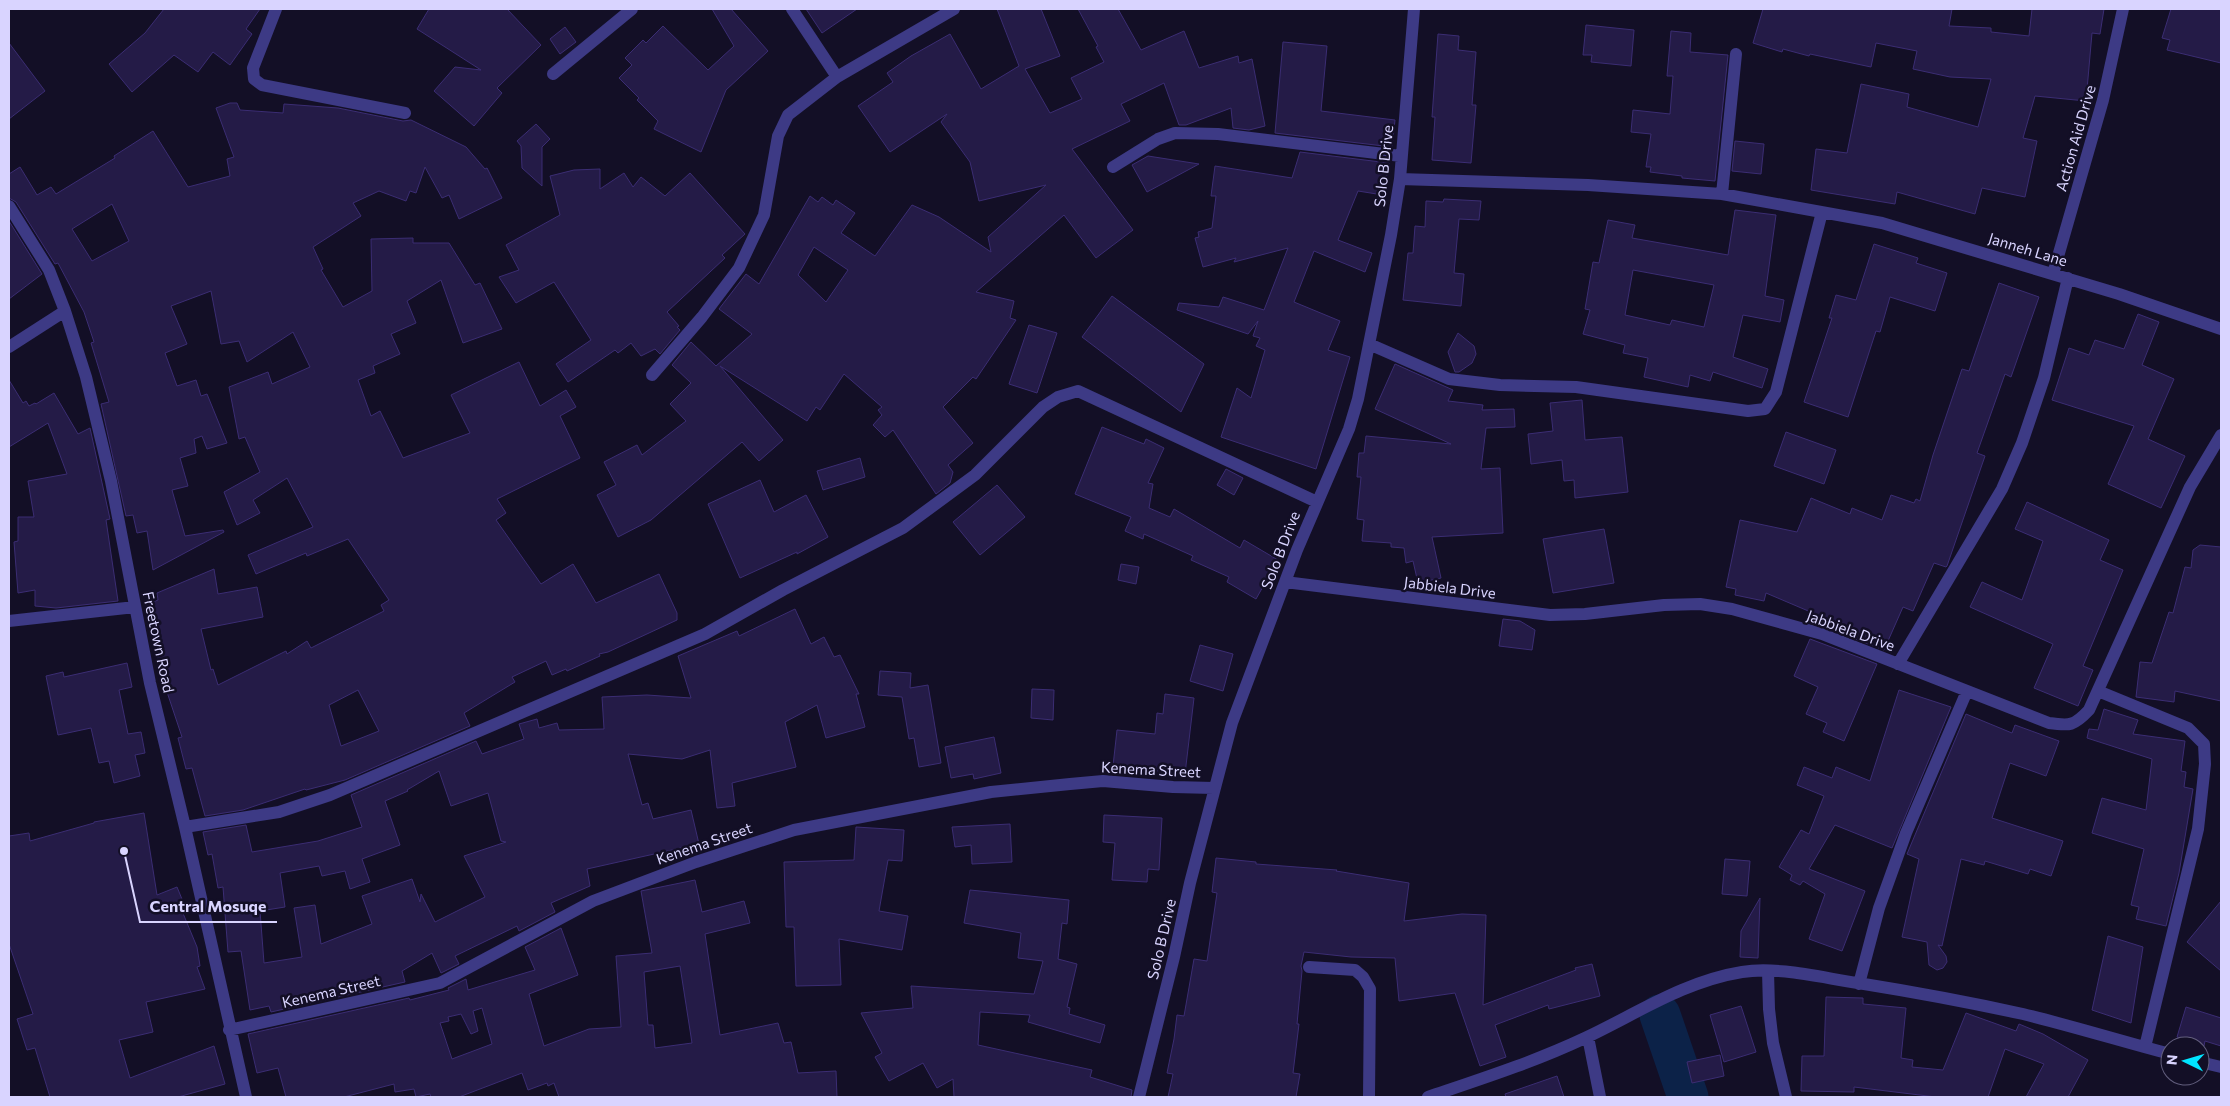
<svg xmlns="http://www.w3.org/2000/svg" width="2230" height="1106" viewBox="0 0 2230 1106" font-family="Commissioner,sans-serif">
<rect width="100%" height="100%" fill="#130f26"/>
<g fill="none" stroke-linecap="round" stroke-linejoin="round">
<path stroke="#0c2248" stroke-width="41" d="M1660,1015L1688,1097"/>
</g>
<path fill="#241b47" stroke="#3b2d73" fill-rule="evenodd" d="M164,9H260L246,29L252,34L230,65L213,52L198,72L174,55L132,92L109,64L145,33Z
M429,9H507L541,45L497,88L502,93L474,126L434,91L455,67L481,70L417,29Z
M712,9H731L768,51L726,90L701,152L654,129L658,121L637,100L639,98L619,78L632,65L625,58L643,40L646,43L663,26L708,70L734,46Z
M806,9H857L822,33Z
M997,9H1041L1060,56L1025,69L1050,113L1082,99L1071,78L1104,62L1096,47L1098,46L1078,9H1118L1141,50L1184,31L1199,68L1238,56L1239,63L1252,59L1265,126L1249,130L1233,128L1231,108L1186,125H1179L1164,83L1121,104L1130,121L1072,149L1133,230L1096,258L1064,215L976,292L1014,301L1010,318L1016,320L976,379L973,377L943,407L973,443L948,465L953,472L950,483L936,494L893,430L885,437L873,425L882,415L878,410L882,407L844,374L820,410L816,407L807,421L720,366L783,440L759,461L742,442L651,520L618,537L597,495L616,485L604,462L637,445L642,455L686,421L670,404L691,383L672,365L691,342L716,366L752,334L719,309L746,274L759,284L810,196L818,202L822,197L833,205L836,200L855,213L841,233L875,256L912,205L939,217L991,252L988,237L1046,185L979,201L970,162L941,122L947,114L890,152L858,106L893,82L887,73L911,56L950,34L981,89L1019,66ZM814,247L848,270L826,302L798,275Z
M1763,9H1952L1949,26L1991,28V32L2029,36L2032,9H2104L2100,34L2092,33L2086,101L2035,96L2023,138L2037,141L2025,197L1982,188L1975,214L1897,192L1895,204L1811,190L1816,149L1847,153L1861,84L1909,94L1907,107L1978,127L1991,79L1950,77L1913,69L1917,51L1876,43L1871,67L1810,54L1809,56L1783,49L1782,52L1753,43Z
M2171,9H2221V63L2167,50L2170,40L2162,38Z
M1586,25L1634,30L1631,66L1591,62L1592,55H1583Z
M565,27L576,42L560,54L550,39Z
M1671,31L1691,33L1690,52L1728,55L1715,181L1682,178V176L1650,172L1651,167H1646L1651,134L1631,132L1633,110L1670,114L1673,76H1667Z
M1438,34L1459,36L1458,50L1476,52L1472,105H1476L1471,163L1432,160L1435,117H1432Z
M1283,42L1327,46L1321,111L1395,120L1392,147L1275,133Z
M9,43L45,91L9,119Z
M230,103H237L240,110L283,113L284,104L338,108L403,121L411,120L466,147L485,169L487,168L502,198L459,219L449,195L442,198L425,167L416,193L410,191L406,201L379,191L353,203L361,216L313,247L323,269L321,270L343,307L372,291L371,239L413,238V243H449L475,285L480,283L502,329L463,343L441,280L407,301L416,323L391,334L400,354L373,366L375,373L358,380L371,416L380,411L403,458L470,433L451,395L519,362L540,406L566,390L576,407L560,416L580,458L497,499L506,513L496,520L541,584L573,564L596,603L659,574L677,613V620L608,652L599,654L600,656L567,671L566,669L552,675L546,661L512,677L515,682L464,713L470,726L345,780L306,790L305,789L243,810L205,816L192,768L186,769L178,738L182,737L163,680L156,650L163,648L153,602L158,600L157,593L214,569L218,594L257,587L263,617L201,629L211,670L213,669L218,685L286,651L287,654L307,641L311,648L384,611L381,605L389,600L348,539L307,556L306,553L256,574L248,555L313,527L287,478L253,500L260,513L237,525L224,492L260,472L245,437L239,439L229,387L268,372L272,384L310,367L293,332L247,362L239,341L221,344L211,291L171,306L187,344L165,353L177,386L196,380L201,396L207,394L227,443L207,449L202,436L194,439L196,453L180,458L188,486L172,490L185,536L223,530L224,532L153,570L147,531L137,533L133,515L126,516L101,404L109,402L91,343L94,342L84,312L58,263L55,264L16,202L9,198V174L20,167L37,195L51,187L56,194L115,158L114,156L153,131L188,187L230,176L227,159L234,157L216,108ZM112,204L129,241L92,261L72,229ZM358,690L379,731L341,746L329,705Z
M536,124L550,139L542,147V186L522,168L521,146L517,141Z
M1735,141L1764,144L1761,174L1732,171Z
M1300,152L1389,163L1383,195L1358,191L1338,240L1372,253L1365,272L1314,251L1294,302L1340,321L1328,350L1350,357L1316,469L1221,437L1237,388L1251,398L1265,350L1256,346L1260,338L1253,336L1258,321L1248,334L1177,310L1179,303L1219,307L1223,297L1264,310L1288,248L1234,262L1236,258L1203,267L1195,238L1199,237L1198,232L1212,228L1216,196H1211L1215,166L1292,178Z
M1148,156L1199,164L1147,192L1132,165Z
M600,169V189L624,173L633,187L641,177L665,196L690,173L745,234L722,255L725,258L667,312L679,326L677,327L680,330L660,354L655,349L641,356L631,343L618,353L615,350L568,382L556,364L591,340L554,282L516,303L499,277L519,270L506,245L560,215L550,176L574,170Z
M1444,199L1481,201L1479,220L1459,219L1454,273L1464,274L1461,306L1403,300L1408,253H1413L1415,226L1425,227L1426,201L1443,202Z
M1735,210L1776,215L1765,296L1784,300L1780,322L1743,315L1733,357L1768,369L1762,388L1713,372L1710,381L1690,375L1688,387L1644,377L1648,358L1623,353L1625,345L1583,334L1590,310L1585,309L1593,262L1599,263L1608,220L1635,225L1632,238L1728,255ZM1633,270L1714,285L1704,327L1672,320L1670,325L1625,315Z
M9,221L42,274L9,299Z
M1874,244L1918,258L1916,263L1947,273L1935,311L1890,297L1880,332L1876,331L1848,417L1804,402L1832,318H1829L1836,295L1856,300Z
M1999,283L2039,297L2011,377L2005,374L1977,453L1985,456L1947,566L1946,567L1934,563L1913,611L1903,607L1884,650L1816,624L1820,616L1766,593L1764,601L1735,595L1736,589L1726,587L1740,520L1797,532L1811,498L1850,514L1852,508L1882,520L1891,495L1914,503L1916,499L1920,501L1933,455L1962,369L1969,371Z
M1112,296L1204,364L1181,412L1082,337Z
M2138,314L2159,322L2142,365L2174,379L2148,439L2185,456L2161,508L2108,484L2134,426L2052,400L2069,348L2089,355L2095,340L2124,349Z
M1029,325L1057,333L1037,393L1009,384Z
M1458,333L1474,346L1476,354L1472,363L1459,372H1455L1448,352Z
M1395,364L1453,390L1448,401L1483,405L1482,410L1514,409L1515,427L1486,428L1481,469L1500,468L1503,533L1432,537L1441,578L1418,583L1413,561L1406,563L1404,548L1391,547V543L1362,541L1364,520L1357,519L1361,477H1357L1359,453H1364L1366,436L1451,444L1375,409Z
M9,380L23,403L26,401L29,406L35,403L36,404L54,393L78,434L90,428L110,519L106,520L118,601L56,608L35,606V590L18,593L14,542L18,541V517H34L28,481L67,474L48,423L9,447Z
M1582,400L1585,440L1622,437L1628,492L1575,498L1574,480L1564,481L1562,460L1531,464L1528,434L1553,431L1550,403Z
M1102,427L1144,444L1146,439L1164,448L1148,483L1153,484L1149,508L1170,517L1174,509L1240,548L1244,540L1278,560L1256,599L1227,582L1229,577L1191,560L1193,556L1144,534L1143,539L1125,531L1131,517L1075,494Z
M1786,432L1836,450L1824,484L1774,466Z
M860,458L865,477L823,490L817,471Z
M1226,469L1243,478L1234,495L1217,485Z
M760,480L774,512L806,495L828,537L797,554V552L740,578L708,504Z
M997,485L1025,517L980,555L953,522Z
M2027,502L2109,540L2100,560L2123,570L2083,666L2093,670L2078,706L2034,688L2053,644L1970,607L1982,582L2022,600L2043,541L2015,529Z
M1604,529L1614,583L1553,593L1543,539Z
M2200,545L2221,547V701L2175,691L2174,702L2136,697L2140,662L2152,663L2169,612L2173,613L2185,567L2191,568L2193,550Z
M1121,564L1139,567L1136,584L1118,580Z
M795,609L811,644L824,637L834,657L840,655L859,694H856L865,727L826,738L817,705L785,722L796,767L732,783L735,806L717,808L710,750L682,759L628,754L642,805L648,803L653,819L691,810L699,844L587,869L590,886L551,903L555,912L519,931L517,926L455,956L459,964L441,973L432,953L402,971L405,982L271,1012L269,1006L250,1010L241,951L228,952L223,887L218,888L212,854L208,855L203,832L246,825L252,852L318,841L362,827L351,795L476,741L482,754L524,739L519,724L537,719L539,728L557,723L559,730L604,729L602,697L647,695L691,698L678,656L737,631L739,636ZM439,771L451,806L488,793L501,841L506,842L464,856L485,897L435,922L421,894L420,902L412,879L362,896L372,924L321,944L315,905L294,908L302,957L264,963L260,911L285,907L280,873L319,866L322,876L345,871L350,889L370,882L362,859L400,845L385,801L408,791L407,790Z
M1503,619L1520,621L1535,630L1532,650L1499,646Z
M1810,639L1877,664L1844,741L1823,732L1827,723L1806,714L1818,687L1794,676Z
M1200,645L1233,654L1223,691L1190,681Z
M127,663L132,687L119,690L128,734L141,732L145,753L135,755L140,776L114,783L109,761L99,763L91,728L58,735L46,676L63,672L64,677Z
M880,671L911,673L910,688L928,685L941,763L919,767L914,738L909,739L902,697L878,695Z
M1032,689L1054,690L1053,720L1031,718Z
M1899,690L1951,707L1892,848L1835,825L1809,869L1865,891L1842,951L1809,939L1825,894L1803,881L1800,885L1790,880L1792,875L1779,867L1801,830L1809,834L1824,796L1797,785L1804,767L1832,778L1836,767L1870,781Z
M1165,694L1194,698L1185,774L1113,766L1117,730L1155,734L1157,713L1163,714Z
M2104,709L2138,720L2133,734L2185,741L2181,771L2186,772L2184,787L2193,789L2179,873L2166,926L2136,919L2139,907L2131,905L2144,849L2092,833L2102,798L2146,810L2152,759L2087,738L2089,729L2098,730Z
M1966,714L2012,733L2015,725L2059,741L2046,776L2010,763L1992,818L2063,841L2051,876L2030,869L2028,874L1985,861L1984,865L1961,859L1942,946L1938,945L1946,956L1947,962L1943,968L1937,970L1929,965L1927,942L1902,937L1919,859L1907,854Z
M994,737L1001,773L974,779L973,774L951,778L945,747Z
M144,813L157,895L177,887L184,904L180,906L197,947L200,966L197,967L205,989L146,1002L153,1032L119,1040L130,1078L214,1046L225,1084L178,1097H50L35,1048L27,1050L17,1019L33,1014L9,944V836L29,833L30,841L94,823V822Z
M1104,815L1162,818L1159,870L1148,869L1147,882L1112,880L1115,843L1103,842Z
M1010,824L1012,862L972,864L971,845L955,847L952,827Z
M856,827L904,830L902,861L888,860L879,911L908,916L902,950L839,939L841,985L796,986L794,927H786L784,862L854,860Z
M1216,858L1256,862V864L1337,870L1336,871L1409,883L1404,921L1462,914L1486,915L1483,1005L1576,970L1575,968L1592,964L1600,996L1549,1009L1548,1005L1495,1025L1506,1057L1480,1066L1455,993L1399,1001L1395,958L1351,957L1304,952L1301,966L1302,971L1297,1024H1299L1293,1073L1300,1074L1296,1097H1168L1173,1074L1167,1073L1174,1039L1177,1015L1184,1016L1194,959L1207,961L1217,893L1212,892Z
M1725,859L1750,861L1747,896L1722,894Z
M695,880L702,912L744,901L750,923L705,934L720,1035L778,1023L784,1043L791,1042L798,1073L836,1071L837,1097H559L554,1083L548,1086L547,1083L528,1090L522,1073L459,1097H431L430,1094L416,1097L414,1089L395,1092L394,1084L344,1097H286L278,1068L257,1073L248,1034L409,998L410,1000L449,990L448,988L466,979L468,990L535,970L525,947L561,928L578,975L529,994L544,1046L589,1029L621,1027L616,956L652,953L641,891ZM680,966L692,1043L655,1048L653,1025H648L644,972ZM482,1008L492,1044L452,1059L440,1023L449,1021L448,1017L461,1014L471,1034L478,1031L473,1011Z
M970,890L1069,900L1067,924L1062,923L1058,959L1077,964L1067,1007L1070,1008L1069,1014L1105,1025L1100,1043L1028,1022L1030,1015L980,1012L978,1045L1092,1070L1090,1077L1132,1090L1131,1097H954L953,1079L937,1088L923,1063L889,1081L875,1057L882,1053L861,1013L913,1008L911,986L1034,994L1043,961L1018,958L1021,933L964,923Z
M1760,898L1758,958L1740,957L1741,931Z
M2221,901V971L2187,942Z
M2108,936L2143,947L2131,1023L2092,1010Z
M1826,997L1863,998V1004L1906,1008L1901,1058L1913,1060L1912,1067L1943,1070L1966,1013L2016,1031L2019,1024L2043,1034L2088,1060L2068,1097H2026L2044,1064L2005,1049L1988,1097H1936L1854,1087V1092L1801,1091L1802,1056H1824Z
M1741,1006L1756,1052L1724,1062L1710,1015Z
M2186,1007L2221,1018V1046L2205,1041L2204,1046L2177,1037Z
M1720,1055L1724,1076L1692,1083L1687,1062Z
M1557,1076L1564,1097H1506L1505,1094Z"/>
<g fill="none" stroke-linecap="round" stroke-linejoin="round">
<path stroke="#3d3a85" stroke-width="12" d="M276,9L253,68L254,79L262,85L405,113
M792,9L837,77L954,9
M553,74L632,9
M1113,167L1158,139L1175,133L1218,134L1401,156
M1400,179L1588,185L1722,194L1882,223L2119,294L2221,329
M1722,194L1736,54
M9,206L49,270L65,311L86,377L111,481L150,683L185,827L246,1097
M2053,274L2103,100L2123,9
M1369,344L1449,379L1500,385L1576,387L1748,411L1765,409L1776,392L1822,212
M9,347L65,311
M652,375L702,317L739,268L764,215L778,136L788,115L837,77
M1285,582L1550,615L1585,614L1664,605L1700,604L1732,609L1822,634L2049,723C2070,726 2074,726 2089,710L2190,487L2221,435
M9,621L135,607
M1898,664L2002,489L2022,443L2044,378L2068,278
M2098,691L2188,728L2204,744L2205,764L2198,829L2145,1047
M185,827L279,812L330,795L705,634L783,590L903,528L975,475L1043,407L1058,397L1078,391L1317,502
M1309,967L1355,970L1363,977L1370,989L1369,1097
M1768,971L1769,1009L1773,1043L1786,1097
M1859,984L1879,908L1906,833L1967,691
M229,1030L440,983L593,901L696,862L794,830L991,792L1070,784L1103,781L1173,787L1214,788
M1588,1037L1600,1097
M2200,1062L2221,1067
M1139,1097L1174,957L1190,883L1232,723L1297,550L1349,429L1358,399L1391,235L1400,179L1414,9
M1428,1097C1481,1079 1534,1062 1585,1038C1636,1014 1685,981 1742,972C1777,966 1823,978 1858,983C1914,992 1968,1002 2023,1014C2072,1026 2121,1041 2170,1054"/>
</g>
<g text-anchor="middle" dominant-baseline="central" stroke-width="5" stroke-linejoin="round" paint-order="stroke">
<g font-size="15" fill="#d9d4ff" stroke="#130f26">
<text transform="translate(2075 138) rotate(-74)">Action Aid Drive</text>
<text transform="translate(1383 166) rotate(-84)">Solo B Drive</text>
<text transform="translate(2028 249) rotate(17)">Janneh Lane</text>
<text transform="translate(1280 550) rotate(-69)">Solo B Drive</text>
<text transform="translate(1450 587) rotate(7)">Jabbiela Drive</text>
<text transform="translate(1851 630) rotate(20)">Jabbiela Drive</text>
<text transform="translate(159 642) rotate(78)">Freetown Road</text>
<text transform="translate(1151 769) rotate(3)">Kenema Street</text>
<text transform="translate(704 843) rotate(-19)">Kenema Street</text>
<text transform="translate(1161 939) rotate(-77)">Solo B Drive</text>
<text transform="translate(331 991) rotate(-13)">Kenema Street</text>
</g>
</g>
<path fill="none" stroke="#d9d4ff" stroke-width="2" d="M124 851L140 922H277"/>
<circle fill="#d9d4ff" stroke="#130f26" stroke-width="2" cx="124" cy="851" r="5"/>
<g font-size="16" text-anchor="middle" font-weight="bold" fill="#d9d4ff" stroke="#130f26" stroke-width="5" stroke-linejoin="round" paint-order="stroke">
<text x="208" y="912">Central Mosuqe</text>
</g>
<rect width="2230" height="1106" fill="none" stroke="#d9d4ff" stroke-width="20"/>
<g transform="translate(2185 1061) rotate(275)"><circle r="24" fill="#130f26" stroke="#625e7d"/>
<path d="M0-4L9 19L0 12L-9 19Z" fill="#00e5ff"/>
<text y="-8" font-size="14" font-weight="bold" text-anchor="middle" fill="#d9d4ff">N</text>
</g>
</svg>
